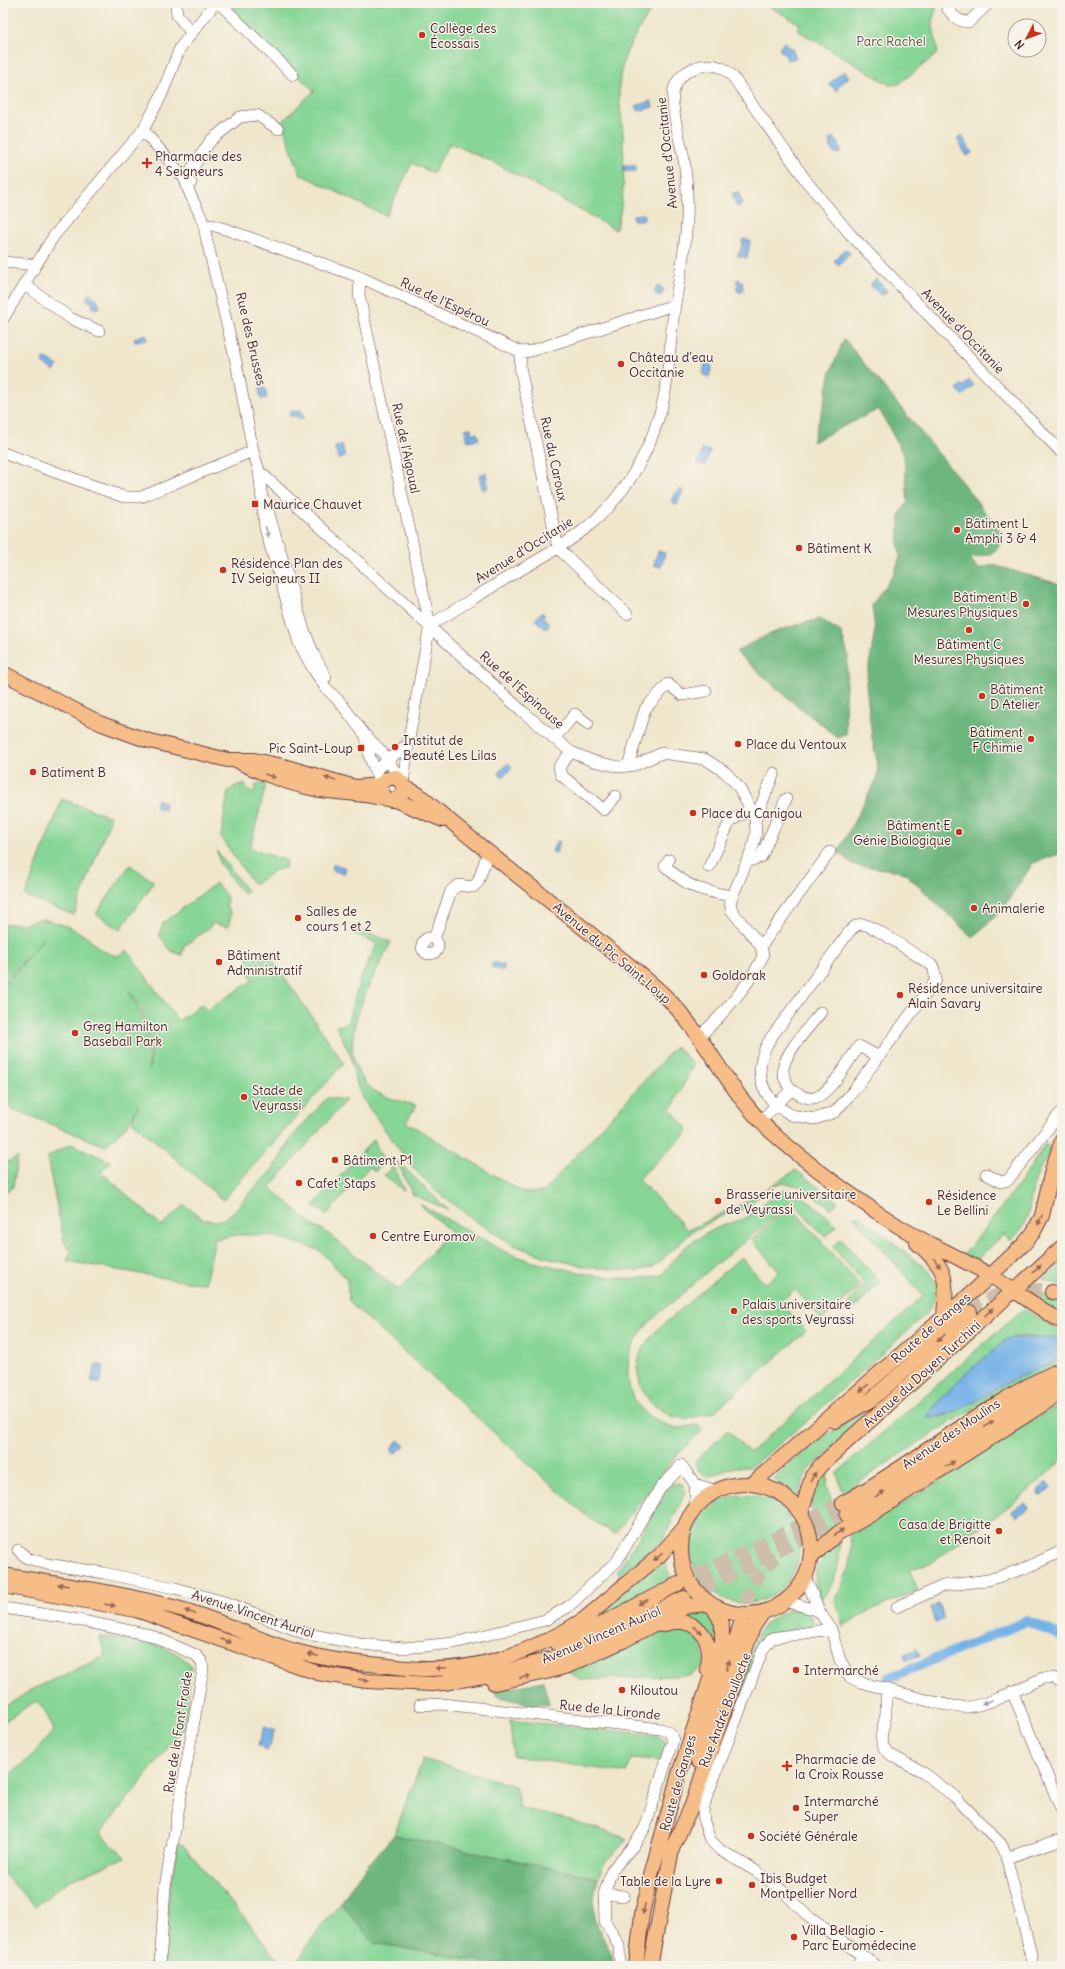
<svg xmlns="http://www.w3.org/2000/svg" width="1065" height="1969" viewBox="0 0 1065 1969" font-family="Delius,sans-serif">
<rect width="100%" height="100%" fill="#f7f3e8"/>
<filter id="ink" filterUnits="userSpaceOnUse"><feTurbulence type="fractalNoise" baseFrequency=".025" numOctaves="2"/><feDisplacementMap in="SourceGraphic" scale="8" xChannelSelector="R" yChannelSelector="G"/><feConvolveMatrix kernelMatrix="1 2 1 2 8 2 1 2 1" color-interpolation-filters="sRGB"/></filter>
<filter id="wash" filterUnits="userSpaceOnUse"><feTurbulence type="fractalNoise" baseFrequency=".012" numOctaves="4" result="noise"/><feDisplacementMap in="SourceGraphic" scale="16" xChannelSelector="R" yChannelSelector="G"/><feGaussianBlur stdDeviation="0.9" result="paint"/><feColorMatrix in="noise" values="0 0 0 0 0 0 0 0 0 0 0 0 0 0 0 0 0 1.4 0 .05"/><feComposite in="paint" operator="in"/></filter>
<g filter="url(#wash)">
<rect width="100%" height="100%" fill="#efe6cc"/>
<path fill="#87d696" stroke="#687a60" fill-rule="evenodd" d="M230,3H655C642,26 623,50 620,77C617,96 622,116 623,135C624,166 625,201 616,230L497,164L450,143L433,173L412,163L386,216L300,174L282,122L314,91L231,12L235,7Z
M763,3H938L932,21L938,53L899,84L890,85L797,30L800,24Z
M256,784H266L250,848L287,861L285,868L275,870L254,885L221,837L228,792L235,786L245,785L250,792L254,793Z
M62,799L111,817L74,915L25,896Z
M217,851L247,891L243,894L220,864Z
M130,865L154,882L120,930L96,914Z
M216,883L227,897L226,906L231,914L228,927L212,923L211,926L187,944H184L182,955L171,951L159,935L163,923Z
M41,919C56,922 69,926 82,934C97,944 98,952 118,956L127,950L178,1021L202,1004L206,1011L253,980L247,971L248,953L254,948L260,956L267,952L344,1063L223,1200L132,1121L138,1106L128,1124L105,1146L3,1105V988L45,936L3,985V924H25ZM129,990C145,1011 156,1045 149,1070C150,1033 145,1023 129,990Z
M355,928L391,942C371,984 326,1051 373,1090C382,1097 405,1102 416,1106L406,1122L524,1193L543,1192L676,1046L693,1065L671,1110L689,1131L638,1179L688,1230L742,1204L796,1170L838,1202L831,1208L799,1186L783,1183L770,1187L744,1209L724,1215L693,1231L655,1266L637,1271L587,1267L546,1257L514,1245L474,1220L437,1192L411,1166L362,1098L355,1079L351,1056L336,1026L347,1024L360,979L377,944L353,933Z
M327,1098L346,1100L270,1187L314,1226L322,1229L399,1290L450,1231L418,1203L505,1252L533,1262L591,1275L635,1279L662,1275C670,1265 678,1253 688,1245C697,1239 707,1233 717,1228C729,1222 742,1222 753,1213C763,1206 774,1189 788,1191C805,1193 825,1215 837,1226L825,1237L792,1201C773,1220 752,1236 731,1252C714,1265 697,1281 680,1296C663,1310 642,1325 633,1346C626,1361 626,1386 634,1400C641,1412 665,1428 680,1428C686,1427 692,1426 698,1425L702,1431L676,1456L615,1534L590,1519L349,1302L347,1279L319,1250L271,1235H237L215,1239L205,1283L187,1282L67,1261L72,1249L68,1248L64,1241L47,1157L71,1144L111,1162L101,1172L162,1226L184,1205L202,1218L211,1221L222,1220L235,1211L246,1197L273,1169L292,1137Z
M374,1139L384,1163L375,1172L369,1167L326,1215L314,1205Z
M1045,1144L1051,1149C1045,1160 1037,1173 1034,1185C1027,1210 1032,1222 1010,1241L1004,1234L974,1262L964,1255C992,1219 1022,1184 1045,1144Z
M18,1157L13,1187L3,1193V1164Z
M397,1161L448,1210L412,1194Z
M394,1165L404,1191L384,1175Z
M790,1206L861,1286L822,1320L795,1289L781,1302L806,1331L714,1412L687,1419L671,1416L651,1403L641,1388L637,1368L641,1351L655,1332L741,1257L765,1284L779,1272L752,1240Z
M859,1215L930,1272L938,1287L934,1300L927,1313L807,1421L751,1467H735L707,1477L696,1467L695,1461L728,1430L750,1453L923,1296L854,1217Z
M841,1239L881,1283L851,1310L846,1305L865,1285L833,1247Z
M1062,1263V1285L1043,1280Z
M1042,1294L1062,1301V1316L1035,1300Z
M1023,1309L1062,1332V1342C1045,1339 1022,1333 1006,1340L962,1377L931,1410L928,1416L942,1417L954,1412L1017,1378L1054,1363L1062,1356V1363C984,1397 914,1446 843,1492L837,1473Z
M939,1347L875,1410L811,1468L805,1476L798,1496L773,1479L803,1451L854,1417Z
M1062,1404V1460L1024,1495L930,1564L909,1569L918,1590L871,1610L843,1626L835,1599C846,1579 854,1558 850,1535L936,1483L1030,1421Z
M825,1469L828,1471L827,1484L838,1528L819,1539C811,1511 804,1493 825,1469Z
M680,1483L684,1486L685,1493L664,1538L656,1546L620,1575L617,1571C637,1544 652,1513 671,1484Z
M691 1549a54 54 0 1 1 108 0a54 54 0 1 1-108 0Z
M839,1541C842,1558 835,1587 821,1599C808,1572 819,1559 839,1541Z
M666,1554L667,1569L671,1579L594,1622L580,1626Z
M790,1610H802L809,1613L814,1623L810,1627L769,1634L759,1647L699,1807L758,1632C767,1621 777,1615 790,1610Z
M704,1611C718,1621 715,1636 714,1651L677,1617L683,1613Z
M666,1627C696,1628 704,1636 703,1667L691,1675L579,1680L568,1671L640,1642Z
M100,1637C133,1640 166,1641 191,1665L185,1726L100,1834L125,1857L68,1881L35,1906L3,1873V1780L30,1758L54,1730L45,1711L36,1701L3,1722V1708L33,1689L105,1656Z
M510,1720L656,1735L663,1739L666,1746L661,1761L631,1759L627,1773L513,1756Z
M423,1759L515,1786L520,1808L577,1822L628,1839L605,1862L598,1878L394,1835Z
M178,1842L184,1846L284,1966H163L168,1903Z
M341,1903L374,1943L510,1966H294L320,1927Z"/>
<path fill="#6db77f" stroke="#5c6b55" d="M844,339L957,476L1003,535C997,555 990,555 970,558L978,569L993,565L1062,585V853L1033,863L1001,911L973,938L906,874L900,871L854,865L838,852L877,778L878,765L872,738L866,683L875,630L872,605L895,572L900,556L898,541L900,514L908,502L904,456L879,409L812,442L824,404L831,371Z
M820,619L841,632L848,655L845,700L846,734L838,738L788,698L736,652C765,634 786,627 820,619Z
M543,1681L549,1704L539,1703L538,1706L503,1698L496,1695L495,1691Z
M394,1835L598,1878C592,1901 592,1917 603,1938C609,1951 613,1950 613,1966H510L374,1943L341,1903L360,1874Z"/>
<path fill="#76b2e8" stroke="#60688a" d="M784,42L792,49L796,58L787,60L785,54L779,49Z
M844,71L849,77L838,87L837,91L829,84Z
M651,101L653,107L639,111L636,106Z
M962,136L972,153L967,156L957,139Z
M833,137L838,142L841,152L839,154L834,153L831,146L830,139Z
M624,165H636V171H624Z
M738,192L743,204L737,207L732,194Z
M644,214V220H633V215Z
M743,239L750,241L747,258L738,256V253H740Z
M845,249L850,253L839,265L834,261Z
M738,279L742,281L744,290L741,293L736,290L738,285L736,281Z
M876,279L887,291L882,296L870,285Z
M654.5 291a4.5 4.5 0 1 1 9 0a4.5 4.5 0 1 1-9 0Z
M89,294L97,299L100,308H93L92,303L86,299Z
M146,334L147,340L135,342L134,338Z
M45,358L58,366L54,371L42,363Z
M705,363L710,364L712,366L709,377L703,375Z
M969,380L974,385L963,396L957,389L961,385L963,386Z
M265,388L267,398L261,399L259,389Z
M301,410L304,418L299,419L298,416H290L289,412Z
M471,428L472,434L477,433L479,439L468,441L465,429Z
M342,445L345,457L338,459L335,447Z
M703,449L710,451L705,466L697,463Z
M486,473L488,487L485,490L482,488L479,475Z
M679,489L683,491L677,505L671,501Z
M658,551L665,553L661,567L654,565Z
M542,612L545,615L543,617L550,624L546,629L535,620Z
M508,763L512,767L503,777L498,773Z
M157,799L165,802L164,810L155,807Z
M556,841L560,842L556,853L552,852Z
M335,864L346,868L344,874L332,870L333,865Z
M495,963L504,965L503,971L493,968L491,964Z
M1011,1338H1056L1062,1341V1356C1048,1367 1031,1371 1015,1379C988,1392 959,1416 929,1418L928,1416L931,1410L962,1377L1006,1340Z
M96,1364L104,1366L100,1383L91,1381Z
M398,1440L405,1446L394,1454L391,1449Z
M1047,1482L1051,1488L1041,1495L1038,1494V1489Z
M1024,1503L1028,1508L1017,1517L1012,1511Z
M938,1604L944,1619L939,1622H936L931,1608Z
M917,1649L920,1655L907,1660L904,1657L905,1654Z
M265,1726L275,1730L267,1750L258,1745Z"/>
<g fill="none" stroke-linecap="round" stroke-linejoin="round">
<path stroke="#76b2e8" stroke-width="10" d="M889,1678L1027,1621L1062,1636"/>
</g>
</g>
<g filter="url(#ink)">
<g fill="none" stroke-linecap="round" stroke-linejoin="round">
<path stroke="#cebeac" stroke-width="14" stroke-dasharray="14 7" stroke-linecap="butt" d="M970,1312C998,1291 1017,1286 1052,1292
M678,1584L767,1543L843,1503
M684,1598L847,1515
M741,1623C749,1591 749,1579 776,1557"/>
<defs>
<path id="minor" d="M176,3L177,15L191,32
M219,3L293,75
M948,3L947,8C953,16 958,22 969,22L989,3
M143,130L185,179L191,183
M185,179C189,199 205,216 206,237L236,362L253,451L259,471L265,528L299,643L313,669L326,688L340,702L365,735L382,752L402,781
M185,179L211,140L240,117L257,115L278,129
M205,226L212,225L225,229L360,277L521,352L531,351L674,305
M3,262L36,265
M360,277L359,295L430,625L408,744L403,784
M24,284L70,318L99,331
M3,319L53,237L143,130L161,96L180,48L215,3
M521,352L520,367L558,548L627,614
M3,453L124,497H141L253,451
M259,471L522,711L571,752L593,761L620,767L635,765L662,753L705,759L725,772L738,786L751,809L755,820L756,833L753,847L730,902L732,911L761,946L763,956C750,984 722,1015 699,1037
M265,501L304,630L314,655L326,677
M430,625C457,609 483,592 510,576C534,562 559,549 581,532C619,503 646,461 659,416C669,386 669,351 673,319C677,285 686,252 687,218C688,199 687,179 684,160C681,142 669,105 674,89C680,70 704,60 722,68C726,70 730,74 733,77L807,182L850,234L1062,453
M366,736L370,758L381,785
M554,739L575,714L588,724
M571,752L559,767L561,775L604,810L616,796
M628,766L645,709L668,684L682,695L706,691
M375,771L408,744
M755,820L774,773
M669,860L665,866C690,889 699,890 732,896
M746,862L761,857L786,799
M709,867L730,821L751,809
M422 946a8 8 0 1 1 16 0a8 8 0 1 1-16 0Z
M434,939L451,891L458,885L473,887L478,882L488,852
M761,946L830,852
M791,1090C787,1083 783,1078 783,1070C784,1053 811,1025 821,1012
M760,1122L776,1105L791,1115L815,1119L835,1112L854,1090L936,980L933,966C921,959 872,924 862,924C855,925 853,928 849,932L770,1039C756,1063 756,1085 776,1105L791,1090C798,1094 808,1101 817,1097C832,1091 849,1060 859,1046L879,1057
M986,1174L1001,1182L1008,1180L1062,1111
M695,1484L696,1507
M18,1550L27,1558L47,1564L104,1573L175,1588L231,1604L303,1633L359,1644L404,1648L454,1643L545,1620L568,1607L617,1561L661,1487L675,1473L681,1465L695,1484L716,1491
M805,1576L819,1611L831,1629L840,1660L847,1672L850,1677L860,1682L886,1689V1714L881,1737L884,1748L891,1755L921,1771L954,1796L1001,1844L1005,1852L1032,1958
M785,1601L819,1611
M897,1607L943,1586L988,1580L1023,1569L1060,1552L1062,1549
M3,1608L68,1618L150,1635L196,1655L202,1662L203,1670L165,1887L160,1966
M831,1629L772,1638L763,1649L706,1799L703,1811L704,1822L710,1840L720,1850L756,1871L781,1889L810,1918L877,1966
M886,1689C905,1694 951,1709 968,1707C994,1704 1019,1688 1043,1678H1053L1062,1682
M1012,1691L1062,1811
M420,1705L443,1704L661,1729L669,1732L673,1740L645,1828L633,1846L612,1870L604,1894L605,1921L619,1946L620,1966
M1006,1858L1062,1839
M604,1894L624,1896
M856,1966L863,1956"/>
<path id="major" d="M3,673L102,724L146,740L228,760H254L283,766L355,787L381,785
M241,763C266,775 292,785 320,790C342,793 371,794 391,800L398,799L404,791L403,784L396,777L386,779L381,785V792L387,799
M404,787L418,794C477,845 538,891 598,940C622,960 648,978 669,1000C710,1042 731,1098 776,1136C814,1169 856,1199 898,1226C928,1244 961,1258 991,1276C1015,1291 1038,1307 1062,1322
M395,800L443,820
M917,1243C948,1270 947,1277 944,1317
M1052,1292L1062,1294
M835,1421L872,1399L970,1312
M681 1549a65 65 0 1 1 130 0a65 65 0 1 1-130 0Z
M752,1484L976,1289L1023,1245L1033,1233L1042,1216L1052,1170L1062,1140
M843,1503C918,1462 983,1404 1062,1369
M801,1514L812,1476L821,1465L1062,1247
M847,1515L952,1450L999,1417L1054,1387
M810,1558L838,1533L867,1517L1062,1392
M3,1575C64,1585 125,1593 184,1610C222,1621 257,1640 295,1651C323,1659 352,1663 381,1665C396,1667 411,1669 426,1669C483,1670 536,1650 583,1620L660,1555L684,1528
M3,1586L136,1610L318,1673L367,1681L432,1684L444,1683L500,1673L557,1657L610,1634L684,1598
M661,1625C694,1613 716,1637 707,1669
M557,1644L599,1625L678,1584
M494,1683L546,1672L568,1666L623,1641L687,1606L710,1604
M698,1761L741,1623
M636,1966L642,1914L652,1871L679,1774L722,1642V1623L712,1605
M650,1966L672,1849L692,1805L753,1627L763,1612"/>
</defs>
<use href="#minor" stroke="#633d43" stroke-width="12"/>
<use href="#major" stroke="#633d43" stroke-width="16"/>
<use href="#minor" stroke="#fff" stroke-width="11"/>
<use href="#major" stroke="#f7bd88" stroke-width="14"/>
</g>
<defs><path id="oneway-solid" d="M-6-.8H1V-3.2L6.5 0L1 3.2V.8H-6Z"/></defs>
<g fill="#ae9aa0">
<use href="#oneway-solid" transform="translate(267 532) rotate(74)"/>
<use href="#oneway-solid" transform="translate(987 1702) rotate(160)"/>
</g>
<g fill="#986655">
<use href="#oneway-solid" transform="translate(270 776) rotate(19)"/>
<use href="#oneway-solid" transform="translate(330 779) rotate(-164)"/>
<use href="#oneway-solid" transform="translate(1040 1220) rotate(113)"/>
<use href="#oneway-solid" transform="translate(937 1263) rotate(54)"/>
<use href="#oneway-solid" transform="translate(1037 1269) rotate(-42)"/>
<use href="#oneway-solid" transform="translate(989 1312) rotate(-43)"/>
<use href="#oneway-solid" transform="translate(941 1338) rotate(138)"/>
<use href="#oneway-solid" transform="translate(864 1388) rotate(139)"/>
<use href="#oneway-solid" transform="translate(989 1424) rotate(-36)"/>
<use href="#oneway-solid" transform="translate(950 1464) rotate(-33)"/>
<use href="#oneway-solid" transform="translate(813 1477) rotate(-60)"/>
<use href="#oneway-solid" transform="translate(880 1494) rotate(-32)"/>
<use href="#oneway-solid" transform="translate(839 1532) rotate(-33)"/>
<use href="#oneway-solid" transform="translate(658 1557) rotate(139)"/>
<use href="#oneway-solid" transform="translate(63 1585) rotate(-171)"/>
<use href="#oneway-solid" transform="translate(643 1602) rotate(153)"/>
<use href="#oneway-solid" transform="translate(110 1605) rotate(10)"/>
<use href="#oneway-solid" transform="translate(190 1612) rotate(-161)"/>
<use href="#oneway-solid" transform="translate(698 1630) rotate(39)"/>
<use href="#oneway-solid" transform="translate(226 1641) rotate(21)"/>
<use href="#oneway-solid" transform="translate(313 1655) rotate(-168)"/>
<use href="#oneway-solid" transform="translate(728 1665) rotate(-73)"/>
<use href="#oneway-solid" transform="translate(441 1668) rotate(177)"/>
<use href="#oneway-solid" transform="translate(525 1677) rotate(-13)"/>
<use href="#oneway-solid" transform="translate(364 1680) rotate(8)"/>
<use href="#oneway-solid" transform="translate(644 1909) rotate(102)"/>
</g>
</g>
<g fill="#c8321e" stroke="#f7f3e8" stroke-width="1.5">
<circle cx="422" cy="35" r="4"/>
<path d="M145 157h4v4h4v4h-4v4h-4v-4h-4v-4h4z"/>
<circle cx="621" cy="364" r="4"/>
<rect x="251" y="500" width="8" height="8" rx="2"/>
<circle cx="957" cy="530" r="4"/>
<circle cx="799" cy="548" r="4"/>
<circle cx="223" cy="570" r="4"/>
<circle cx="1026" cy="604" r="4"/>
<circle cx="969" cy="630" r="4"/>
<circle cx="982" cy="696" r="4"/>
<circle cx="1031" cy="739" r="4"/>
<circle cx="738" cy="744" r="4"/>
<circle cx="395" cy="747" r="4"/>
<rect x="357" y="744" width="8" height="8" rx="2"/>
<circle cx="33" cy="772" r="4"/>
<circle cx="693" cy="813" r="4"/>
<circle cx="959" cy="832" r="4"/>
<circle cx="974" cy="908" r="4"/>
<circle cx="298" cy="918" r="4"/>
<circle cx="219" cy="962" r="4"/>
<circle cx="704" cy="975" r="4"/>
<circle cx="900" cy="995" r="4"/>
<circle cx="75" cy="1033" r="4"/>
<circle cx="244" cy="1097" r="4"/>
<circle cx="335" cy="1160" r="4"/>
<circle cx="299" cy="1183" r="4"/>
<circle cx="718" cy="1201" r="4"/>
<circle cx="929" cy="1202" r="4"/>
<circle cx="373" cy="1236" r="4"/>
<circle cx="734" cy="1311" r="4"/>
<circle cx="999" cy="1531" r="4"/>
<circle cx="796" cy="1670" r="4"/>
<circle cx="622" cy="1690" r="4"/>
<path d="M785 1760h4v4h4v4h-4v4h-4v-4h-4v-4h4z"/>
<circle cx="796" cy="1808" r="4"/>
<circle cx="751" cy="1836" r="4"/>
<circle cx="719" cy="1881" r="4"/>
<circle cx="752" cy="1885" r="4"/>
<circle cx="794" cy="1937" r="4"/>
</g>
<g text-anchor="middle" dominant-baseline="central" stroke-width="3" stroke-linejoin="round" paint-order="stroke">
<g font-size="13" fill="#4a1f2b" stroke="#f7f3e8" text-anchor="start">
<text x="430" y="28">Collège des<tspan x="430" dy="15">Écossais</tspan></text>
<text x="155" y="156">Pharmacie des<tspan x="155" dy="15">4 Seigneurs</tspan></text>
<text x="629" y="357">Château d'eau<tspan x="629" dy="15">Occitanie</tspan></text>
<text x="263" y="504">Maurice Chauvet</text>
<text x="965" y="523">Bâtiment L<tspan x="965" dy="15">Amphi 3 &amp; 4</tspan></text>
<text x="807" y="548">Bâtiment K</text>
<text x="231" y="563">Résidence Plan des<tspan x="231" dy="15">IV Seigneurs II</tspan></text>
<text x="1018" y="597" text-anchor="end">Bâtiment B<tspan x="1018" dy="15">Mesures Physiques</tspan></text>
<text x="969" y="644" text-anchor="middle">Bâtiment C<tspan x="969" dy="15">Mesures Physiques</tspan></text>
<text x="990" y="689">Bâtiment<tspan x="990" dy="15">D Atelier</tspan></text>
<text x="1023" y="732" text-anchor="end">Bâtiment<tspan x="1023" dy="15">F Chimie</tspan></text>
<text x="403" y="740">Institut de<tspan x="403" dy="15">Beauté Les Lilas</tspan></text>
<text x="746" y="744">Place du Ventoux</text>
<text x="353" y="748" text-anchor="end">Pic Saint-Loup</text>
<text x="41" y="772">Batiment B</text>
<text x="701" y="813">Place du Canigou</text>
<text x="951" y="825" text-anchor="end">Bâtiment E<tspan x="951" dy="15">Génie Biologique</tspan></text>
<text x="982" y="908">Animalerie</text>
<text x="306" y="911">Salles de<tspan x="306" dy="15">cours 1 et 2</tspan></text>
<text x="227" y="955">Bâtiment<tspan x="227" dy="15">Administratif</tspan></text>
<text x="712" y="975">Goldorak</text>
<text x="908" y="988">Résidence universitaire<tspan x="908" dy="15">Alain Savary</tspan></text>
<text x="83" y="1026">Greg Hamilton<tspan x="83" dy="15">Baseball Park</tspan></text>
<text x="252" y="1090">Stade de<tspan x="252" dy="15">Veyrassi</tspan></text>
<text x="343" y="1160">Bâtiment P1</text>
<text x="307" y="1183">Cafet' Staps</text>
<text x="726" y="1194">Brasserie universitaire<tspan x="726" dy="15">de Veyrassi</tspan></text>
<text x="937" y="1195">Résidence<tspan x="937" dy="15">Le Bellini</tspan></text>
<text x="381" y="1236">Centre Euromov</text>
<text x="742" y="1304">Palais universitaire<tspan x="742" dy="15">des sports Veyrassi</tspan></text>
<text x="991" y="1524" text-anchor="end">Casa de Brigitte<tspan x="991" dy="15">et Renoit</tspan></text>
<text x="804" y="1670">Intermarché</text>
<text x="630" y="1690">Kiloutou</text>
<text x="795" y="1759">Pharmacie de<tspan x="795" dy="15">la Croix Rousse</tspan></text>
<text x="804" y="1801">Intermarché<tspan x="804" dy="15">Super</tspan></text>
<text x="759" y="1836">Société Générale</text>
<text x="760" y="1878">Ibis Budget<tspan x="760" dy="15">Montpellier Nord</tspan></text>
<text x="711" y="1881" text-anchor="end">Table de la Lyre</text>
<text x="802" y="1930">Villa Bellagio -<tspan x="802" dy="15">Parc Euromédecine</tspan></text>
</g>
<g font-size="13" fill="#5c564b" stroke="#f7f3e8">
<text x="891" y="41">Parc Rachel</text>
</g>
<g font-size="13" fill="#4a1f2b" stroke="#f7f3e8">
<text transform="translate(667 153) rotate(-96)">Avenue d'Occitanie</text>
<text transform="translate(445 302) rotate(25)">Rue de l'Espérou</text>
<text transform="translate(963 331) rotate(46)">Avenue d'Occitanie</text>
<text transform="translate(251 339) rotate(77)">Rue des Brusses</text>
<text transform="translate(406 448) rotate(78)">Rue de l'Aigoual</text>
<text transform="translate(554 459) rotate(78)">Rue du Caroux</text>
<text transform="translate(524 550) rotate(-32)">Avenue d'Occitanie</text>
<text transform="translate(522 690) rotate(42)">Rue de l'Espinouse</text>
<text transform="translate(612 953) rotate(40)">Avenue du Pic Saint-Loup</text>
<text transform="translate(931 1328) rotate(-41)">Route de Ganges</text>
<text transform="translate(922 1374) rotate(-42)">Avenue du Doyen Turchini</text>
<text transform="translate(951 1434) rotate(-34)">Avenue des Moulins</text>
<text transform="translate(253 1614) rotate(18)">Avenue Vincent Auriol</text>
<text transform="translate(601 1635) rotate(-23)">Avenue Vincent Auriol</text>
<text transform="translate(610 1710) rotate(6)">Rue de la Lironde</text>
<text transform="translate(725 1710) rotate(-69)">Rue André Boulloche</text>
<text transform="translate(178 1732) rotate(-81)">Rue de la Font Froide</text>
<text transform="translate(678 1783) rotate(-74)">Route de Ganges</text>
</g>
</g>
<rect width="1065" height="1969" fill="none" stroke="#f7f3e8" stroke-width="16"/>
<g transform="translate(1027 38) rotate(228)"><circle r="19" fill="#f7f3e8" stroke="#b29e9c"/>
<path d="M0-3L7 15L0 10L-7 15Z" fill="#c8321e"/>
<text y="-6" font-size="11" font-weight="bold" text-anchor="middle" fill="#4a1f2b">N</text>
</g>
</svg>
